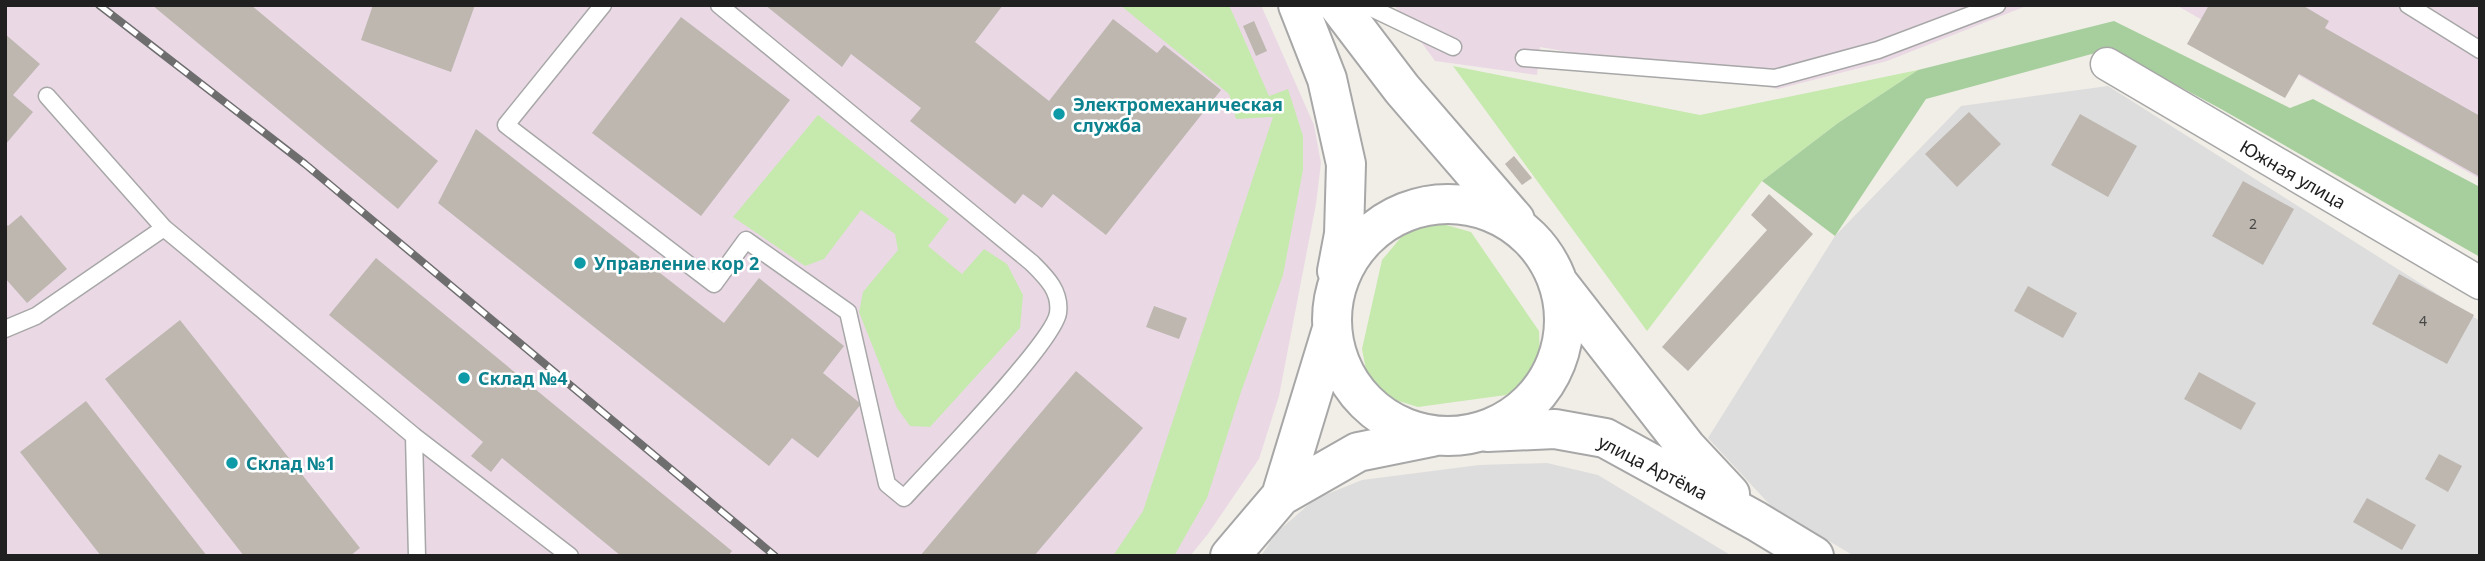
<svg xmlns="http://www.w3.org/2000/svg" width="2485" height="561" viewBox="0 0 2485 561" font-family="'Noto Sans',sans-serif">
<rect width="100%" height="100%" fill="#f1eee7"/>
<path fill="#dedddd" d="M2108,86L2480,321V556H1854L1771,506L1708,438L1835,236L1961,106Z
M1547,463L1598,475L1732,556H1261L1276,533L1315,499L1362,480L1479,465Z"/>
<path fill="#ead9e5" d="M5,5H1261L1314,125L1321,163L1316,204L1279,396L1259,459L1208,534L1190,556H5Z
M1394,5H2029L1887,61L1778,89L1540,47L1537,75L1435,61Z
M2176,5H2480V179Z"/>
<path fill="#c6e9ae" d="M1120,5H1229L1269,96L1288,89L1303,136V170L1283,275L1241,392L1207,498L1174,556H1113L1143,511L1273,117L1236,119L1229,94Z
M1453,66L1700,115L1918,70L1838,123L1762,181L1647,331Z
M818,115L949,219L928,246L962,274L984,249L1007,264L1023,295L1020,328L930,427L910,426L897,408L859,312L863,292L898,250L895,234L861,210L824,259L805,266L733,217Z
M1432,221L1471,232L1539,331L1540,360L1530,380L1506,395L1418,407L1389,398L1367,375L1362,349L1382,260L1403,235Z"/>
<path fill="#a7cf9d" d="M2114,21L2290,108L2313,99L2480,187V257L2221,109L2110,49L1926,99L1835,236L1762,181L1838,123L1918,70Z"/>
<path fill="#bdb7b0" d="M152,5H251L438,161L398,209Z
M373,5H475L451,72L361,40Z
M765,5H1003L975,42L1049,101L1113,19L1157,53L1164,45L1221,90L1106,235L1053,194L1042,208L1023,194L1015,204L910,121L921,108L851,54L842,67Z
M2209,5H2302L2329,21L2325,28L2480,116V177L2299,74L2285,98L2187,44Z
M681,17L790,100L701,216L592,133Z
M1254,21L1267,51L1256,56L1243,26Z
M5,34L40,64L13,95L33,112L5,145Z
M1969,112L2001,144L1957,187L1925,154Z
M2080,114L2137,146L2108,197L2051,165Z
M476,129L724,323L759,278L844,346L823,373L861,404L818,458L792,438L769,466L438,203Z
M1514,156L1532,178L1522,185L1505,164Z
M2243,181L2294,209L2263,265L2212,236Z
M1769,194L1813,234L1688,371L1662,347L1767,230L1751,215Z
M21,215L67,269L27,303L5,278V223L8,226Z
M376,258L732,551L728,556H621L502,458L491,472L471,456L483,442L329,315Z
M2399,274L2474,315L2447,364L2372,324Z
M2028,286L2077,313L2063,338L2014,311Z
M1154,306L1187,318L1179,339L1146,327Z
M180,320L360,548L350,556H244L105,379Z
M1076,371L1143,428L1034,556H920Z
M2199,372L2256,403L2241,430L2184,399Z
M86,401L207,556H101L20,452Z
M2439,454L2462,466L2448,492L2425,479Z
M2367,498L2416,525L2402,550L2353,522Z"/>
<g fill="none" stroke-linecap="round" stroke-linejoin="round">
<defs>
<path id="service" d="M603,5L506,125L714,284L746,240L848,312L887,484L904,498C931,468 1054,342 1058,313C1061,291 1046,277 1032,263L719,5
M1365,5L1453,47
M2408,5L2480,50
M1524,58L1775,78L1878,50L1997,5
M164,228L414,436L570,556
M5,329L36,316L164,228L47,96
M414,436L417,556"/>
<path id="minor" d="M2107,64L2480,283"/>
<path id="tertiary" d="M1298,5L1327,79L1346,164L1344,234L1337,271
M1338,5L1402,89L1515,220
M1332 320a116 116 0 1 1 232 0a116 116 0 1 1-232 0Z
M1559,284L1686,447L1730,494
M1487,432L1555,429L1605,438L1756,521L1814,556
M1281,496L1331,332
M1230,556L1281,496L1358,452L1432,437"/>
</defs>
<use href="#service" stroke="#a7a7a7" stroke-width="19"/>
<use href="#minor" stroke="#a7a7a7" stroke-width="35"/>
<use href="#tertiary" stroke="#a7a7a7" stroke-width="42"/>
<use href="#service" stroke="#fff" stroke-width="16"/>
<use href="#minor" stroke="#fff" stroke-width="32"/>
<use href="#tertiary" stroke="#fff" stroke-width="38"/>
<defs>
<path id="rail" d="M99,5L305,164L775,556"/>
</defs>
<use href="#rail" stroke="#6e6e6e" stroke-width="8"/>
<use href="#rail" stroke="#fff" stroke-width="5" stroke-dasharray="16" stroke-linecap="butt"/>
</g>
<g fill="#0f9aa8" stroke="#fff" stroke-width="2.5">
<circle cx="1059" cy="114" r="7"/>
<circle cx="580" cy="263" r="7"/>
<circle cx="464" cy="378" r="7"/>
<circle cx="232" cy="463" r="7"/>
</g>
<g text-anchor="middle" dominant-baseline="central" stroke-width="5" stroke-linejoin="round" paint-order="stroke">
<g font-size="14" fill="#474644">
<text x="2253" y="223">2</text>
<text x="2423" y="320">4</text>
</g>
<g font-size="18" font-weight="bold" fill="#0d838f" stroke="#fff" text-anchor="start">
<text x="1073" y="104">Электромеханическая<tspan x="1073" dy="21">служба</tspan></text>
<text x="594" y="263">Управление кор 2</text>
<text x="478" y="378">Склад №4</text>
<text x="246" y="463">Склад №1</text>
</g>
<g font-size="18" fill="#202020" stroke="#fff">
<text transform="translate(2293 174) rotate(30)">Южная улица</text>
<text transform="translate(1653 467) rotate(27)">улица Артёма</text>
</g>
</g>
<rect width="2485" height="561" fill="none" stroke="#202020" stroke-width="14"/>
</svg>
